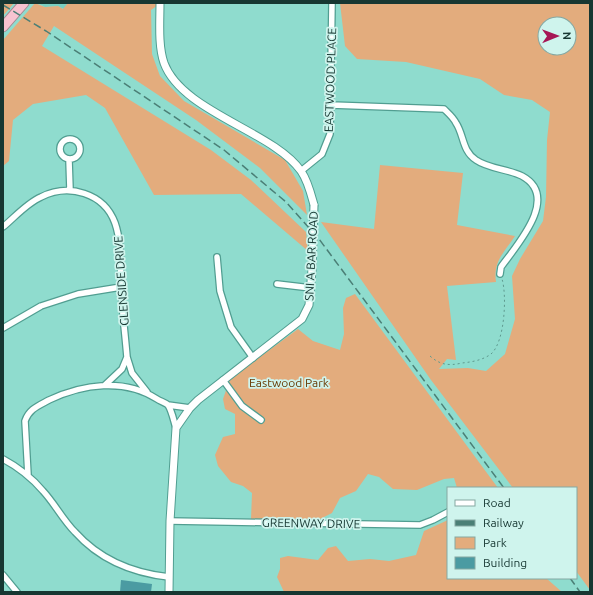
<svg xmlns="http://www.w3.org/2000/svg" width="593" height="595" viewBox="0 0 593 595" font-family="Ubuntu,sans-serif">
<rect width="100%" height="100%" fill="#8fdcce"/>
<path fill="#7ad0c1" d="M38,3H68L64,9L58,6L45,7Z"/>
<path fill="#e3ac7d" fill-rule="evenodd" d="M3,3H14L3,16Z
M35,3L45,7L58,6L63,9L68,3H161L151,10L152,54L160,76L184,101L285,160L303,191L307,215L260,168L196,120L54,26L42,46L211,150L251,180L306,232L308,251L241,194L154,195L105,108L86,95L33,104L13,120L9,161L3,166V40Z
M340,3H590V590L576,571V488H513L431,380L321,222L374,229L380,165L463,173L457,225L515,236C504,253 493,261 496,282L447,286L456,360L447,359L439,369L468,368L486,371L505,354L515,319L512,276L520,259L543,221L546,197L547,140L550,112L532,100L504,95L480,79L406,62L357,59L345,46ZM545,24H569V48H545Z
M355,294L498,488H457L454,478L444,479L417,490L393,489L379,477L368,474L356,491L340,498L332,513L320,519H251L252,493L243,486L231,482L218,466L215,455L223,437L235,434V414L225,409L223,399L230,379L298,329L313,341L340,350L344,334L343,308L346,298Z
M448,520V578H546L562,592H284L277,577L280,569V558L288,556L318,560L328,548L336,546L348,561L370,559L389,561L416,555L424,531Z"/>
<path fill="#4b9ba2" d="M121,580L152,584L151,592H120Z"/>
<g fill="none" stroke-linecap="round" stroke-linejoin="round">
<defs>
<path id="minor" d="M331,105L444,109C448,113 453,117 456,123C464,135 462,151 476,160C489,169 508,169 522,176C561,197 516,246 501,267L500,274
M60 149a10 10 0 1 1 20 0a10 10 0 1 1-20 0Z
M69,160L70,190
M301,171L322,154L330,134L332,3
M3,227C15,217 27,203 41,197C69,183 104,193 115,223C122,243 120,266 121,287C122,310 125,333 127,357L132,373L147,392
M217,257L220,291L231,327L253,358
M277,284L311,288
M3,328L41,306L78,294L121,287
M223,380L242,406L261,420
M105,385L122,369L127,357
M168,405L190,408
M3,459C18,467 32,478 43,491C55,504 63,520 75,532C100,560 132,573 169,577
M28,475L25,421C29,409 38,406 49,400C83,384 124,378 157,399C160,401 166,403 168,405C172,411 174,422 176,428
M170,521L420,525L433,520L448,512
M3,575L17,592"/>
<path id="tertiary" d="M160,3C160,22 158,45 164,63C182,112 273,131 301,171C308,181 311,194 314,205
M169,592L170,521L176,428L190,408L198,400L302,319L309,305L312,270"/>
<path id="trunk" d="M3,27L24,3"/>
</defs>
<use href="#minor" stroke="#519e91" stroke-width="8"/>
<use href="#tertiary" stroke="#519e91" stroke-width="9"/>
<use href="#trunk" stroke="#a68891" stroke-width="11"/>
<path stroke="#5e998e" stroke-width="1" stroke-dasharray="2 3" stroke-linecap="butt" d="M430,356C440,365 449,366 462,363C472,362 483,360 491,354C505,342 507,295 502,279"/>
<use href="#minor" stroke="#fff" stroke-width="5.5"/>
<use href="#tertiary" stroke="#fff" stroke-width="7"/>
<use href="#trunk" stroke="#f6c3d0" stroke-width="9"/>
<path stroke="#4b7f76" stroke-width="1.5" stroke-dasharray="8 4" stroke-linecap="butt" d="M3,5L46,31L224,150L286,202L319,239L504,488
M570,578L580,592"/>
<defs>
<path id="tertiary-bridge" d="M312,270L314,205"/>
</defs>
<use href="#tertiary-bridge" stroke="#519e91" stroke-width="9" stroke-linecap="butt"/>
<use href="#tertiary-bridge" stroke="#fff" stroke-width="7"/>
</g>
<g text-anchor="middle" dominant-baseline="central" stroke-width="3.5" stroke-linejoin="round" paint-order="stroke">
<g font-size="12" fill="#173732" stroke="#cff4ed">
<text transform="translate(330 80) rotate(-88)">EASTWOOD PLACE</text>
<text transform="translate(311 256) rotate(-87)">SNI A BAR ROAD</text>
<text transform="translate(121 281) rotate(-94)">GLENSIDE DRIVE</text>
<text transform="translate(311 523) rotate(1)">GREENWAY DRIVE</text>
</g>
<g font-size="12" fill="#683a04" stroke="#cff4ed">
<text x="289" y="382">Eastwood Park</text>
</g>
</g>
<rect width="593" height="595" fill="none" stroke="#173732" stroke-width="8"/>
<rect x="447" y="487" width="130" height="92" fill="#cff4ed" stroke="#85a8a2"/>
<rect x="455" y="500" width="20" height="6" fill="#ffffff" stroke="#85a8a2"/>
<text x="483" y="507" font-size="12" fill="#173732">Road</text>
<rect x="455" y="520" width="20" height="6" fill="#4b7f76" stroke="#85a8a2"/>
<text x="483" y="527" font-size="12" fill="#173732">Railway</text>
<rect x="455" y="537" width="20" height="12" fill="#e3ac7d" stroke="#85a8a2"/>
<text x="483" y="547" font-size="12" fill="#173732">Park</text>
<rect x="455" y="557" width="20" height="12" fill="#4b9ba2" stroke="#85a8a2"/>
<text x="483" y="567" font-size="12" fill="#173732">Building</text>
<g transform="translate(557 36) rotate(89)"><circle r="19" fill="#cff4ed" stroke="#85a8a2"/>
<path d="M0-3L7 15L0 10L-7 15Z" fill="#a61655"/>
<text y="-6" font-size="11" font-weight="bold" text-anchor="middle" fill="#173732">N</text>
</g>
</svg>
